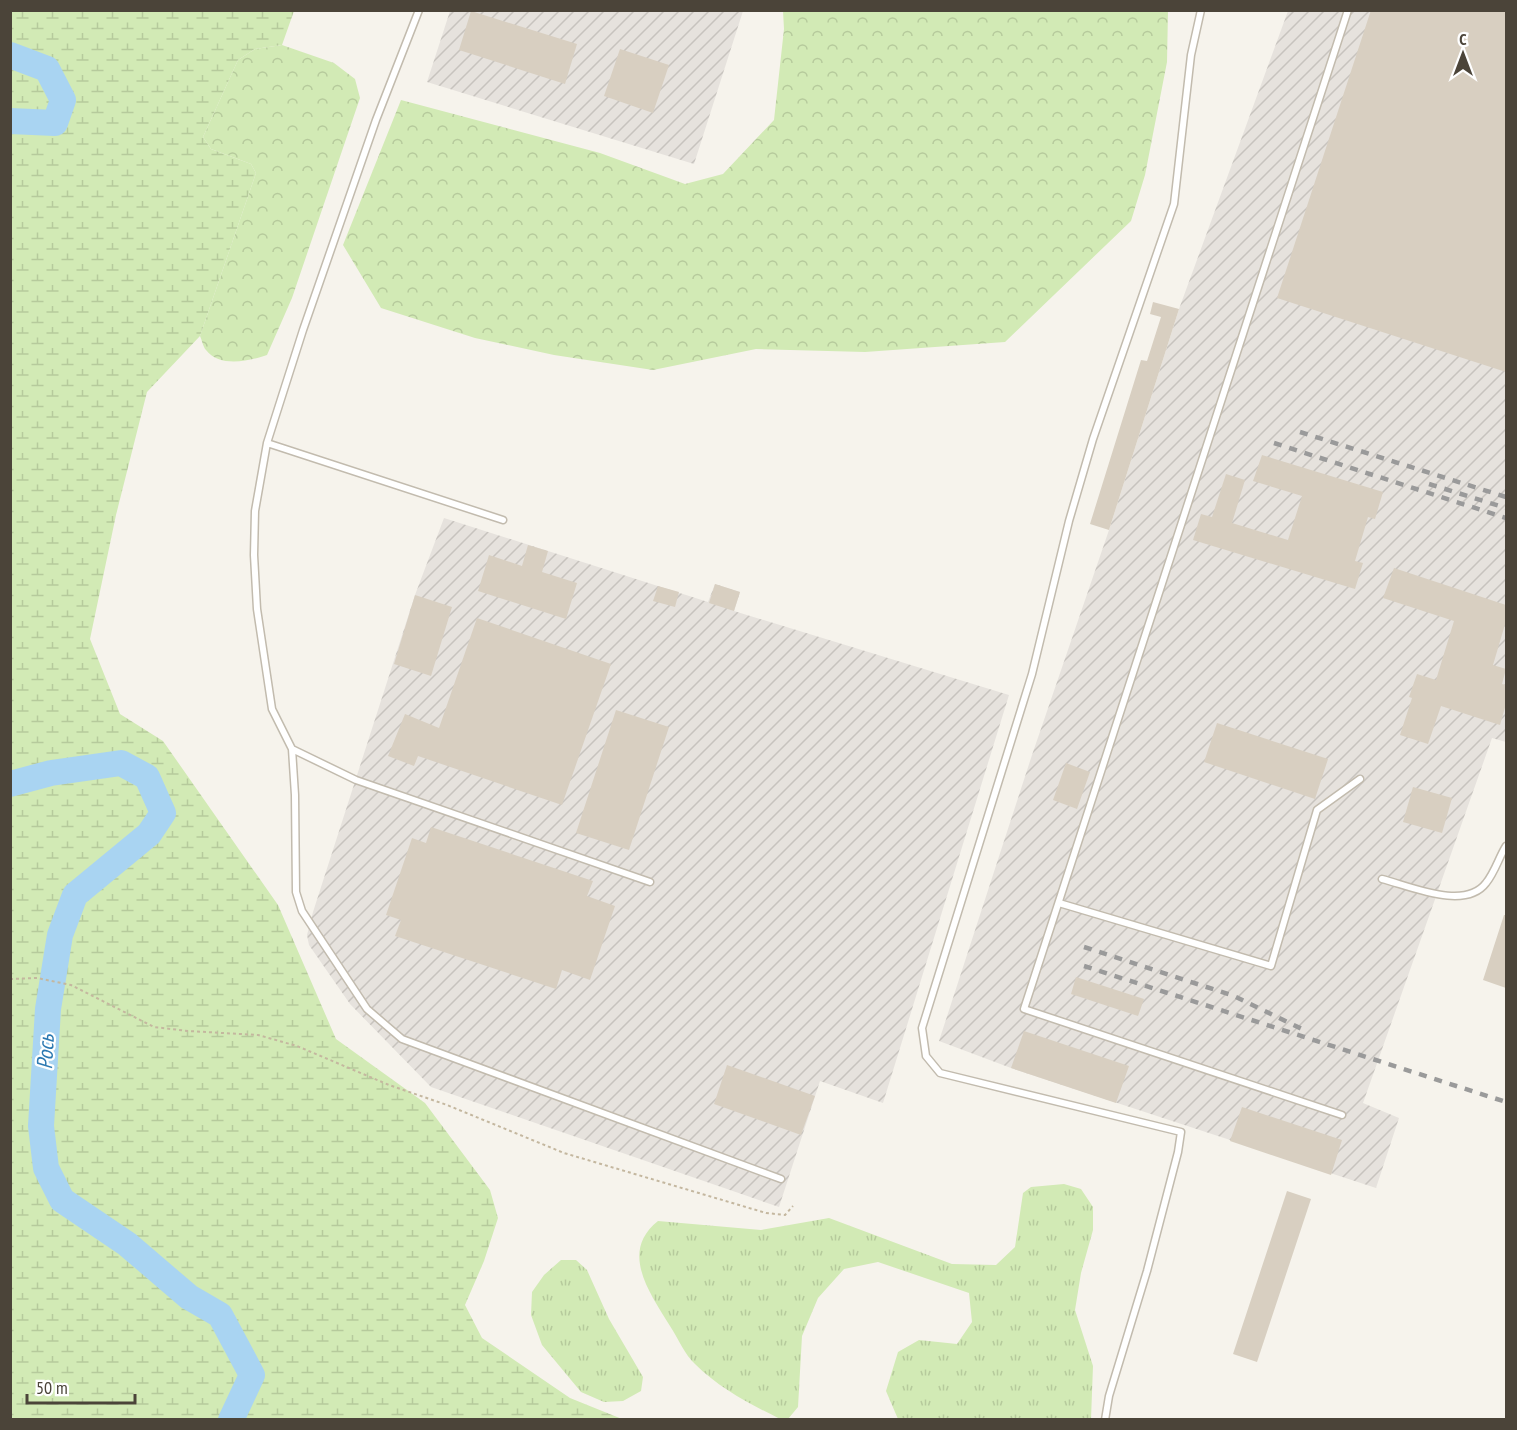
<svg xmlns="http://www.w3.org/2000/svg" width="1517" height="1430" viewBox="0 0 1517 1430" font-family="'PT Sans Narrow',sans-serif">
<defs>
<pattern id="industrial-furrows" width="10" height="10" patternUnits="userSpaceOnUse" patternTransform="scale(1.5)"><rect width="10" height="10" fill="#e6e2dd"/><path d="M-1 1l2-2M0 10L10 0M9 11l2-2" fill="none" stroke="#c7c3be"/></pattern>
<pattern id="grass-tufts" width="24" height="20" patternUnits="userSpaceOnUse" patternTransform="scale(1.5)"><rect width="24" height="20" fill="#d2eab5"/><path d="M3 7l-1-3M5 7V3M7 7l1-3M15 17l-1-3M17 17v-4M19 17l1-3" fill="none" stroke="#b6ca9c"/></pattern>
<pattern id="forest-crowns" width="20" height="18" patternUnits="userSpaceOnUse" patternTransform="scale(1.5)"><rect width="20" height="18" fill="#d2eab5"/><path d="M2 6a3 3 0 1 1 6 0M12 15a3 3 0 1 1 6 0" fill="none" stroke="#b6ca9c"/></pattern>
<pattern id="wetland-marsh" width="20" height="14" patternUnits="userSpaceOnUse" patternTransform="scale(1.5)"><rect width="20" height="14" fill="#d2eab5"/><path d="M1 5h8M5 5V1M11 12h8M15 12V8" fill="none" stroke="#b6ca9c"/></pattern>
</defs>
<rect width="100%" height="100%" fill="#f6f3ec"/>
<path fill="url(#industrial-furrows)" d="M450,11H743L694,164L427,82Z
M1288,11H1506V742L1492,738L1363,1103L1399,1118L1376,1188L1011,1068L939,1041L1032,755L1109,530L1179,309Z
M444,518L708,602L715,584L740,592L734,611L1009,695L883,1103L820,1081L779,1207L431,1087L350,1004L309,945L307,935L313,912L415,595Z"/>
<path fill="url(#grass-tufts)" d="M1064,1184L1081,1189L1093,1207V1230L1081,1273L1075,1310L1093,1366L1091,1419H898L886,1391L898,1352L919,1340L957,1344L972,1322L969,1293L878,1262L844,1269L818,1298L802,1336L798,1407L788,1419H780C750,1404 719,1388 695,1364C685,1355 678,1338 670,1326C650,1293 619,1252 658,1221L761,1230L829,1218L952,1264L996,1265L1015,1247L1023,1193L1031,1187Z
M561,1260H576L587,1270L609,1319L643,1377L641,1391L623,1401L604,1402L581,1392L542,1345L531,1315L532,1292L544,1275Z"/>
<path fill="url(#forest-crowns)" d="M1168,11L1167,62L1145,175L1131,221L1005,342L865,352L756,349L653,370L554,355L475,338L381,308L343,245L401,100L600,153L685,184L723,174L774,120L784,29L783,11Z
M282,45L334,63L355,79L360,98L292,298L267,355C249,361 220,368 206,350C203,347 202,340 200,336L256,173L251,164L211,149L203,137L238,60L255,49Z"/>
<path fill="url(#wetland-marsh)" d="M10,11H294L282,45L255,49L238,60L203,137L211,149L251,164L256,173L200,336L147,392L116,515L90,639L120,714L163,741L278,905L336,1039L425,1103L490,1190L498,1218L484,1261L465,1305L482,1338L570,1398L622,1419H11Z"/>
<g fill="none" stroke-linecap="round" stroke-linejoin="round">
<path stroke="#a9d4f2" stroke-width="26" d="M10,55L47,69L63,100L55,123L10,121
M10,784L51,773L121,763L147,777L163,813L149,834L75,895L60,935L48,1009L41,1126L46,1168L62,1200L127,1244L189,1297L220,1315L252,1375L231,1420"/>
</g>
<path fill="#d8cfc1" d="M1371,10H1506V372L1277,298Z
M471,11L577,44L565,84L459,50Z
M620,49L669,65L653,113L604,96Z
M1153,302L1179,309L1109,530L1090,524L1141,360L1147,361L1161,317L1150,314Z
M1262,455L1383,492L1375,519L1368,517L1355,561L1363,563L1355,589L1193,540L1201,514L1212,517L1226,474L1245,480L1232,523L1288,540L1302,496L1253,481Z
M528,545L548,551L542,572L577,583L566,619L478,591L489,555L522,566Z
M1394,568L1506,605V621L1493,665L1506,669L1502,684L1506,685V704L1500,725L1441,706L1428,744L1400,735L1412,698L1409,697L1417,674L1436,680L1454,621L1383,598Z
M715,584L740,592L734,611L709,603Z
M658,586L679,592L675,607L653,601Z
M415,595L452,607L431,676L394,664Z
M477,618L611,664L562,805L418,756L414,766L388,756L405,714L439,728Z
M616,710L669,727L629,850L576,833Z
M1217,723L1328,759L1315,799L1204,762Z
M1066,763L1090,772L1077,809L1053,800Z
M1413,787L1452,798L1442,833L1403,822Z
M431,827L593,881L587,896L615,906L590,980L562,970L556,989L395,936L401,920L386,915L412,838L426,843Z
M1504,915H1506V988L1483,980Z
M1076,977L1144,999L1138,1016L1071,994Z
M1024,1031L1129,1066L1116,1103L1011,1068Z
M727,1065L815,1096L801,1135L714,1104Z
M1242,1107L1342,1140L1331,1175L1230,1141Z
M1287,1191L1311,1199L1257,1362L1233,1354Z"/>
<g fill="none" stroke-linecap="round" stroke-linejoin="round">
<defs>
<path id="service" d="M419,10L376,120L303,330L267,443L255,511L254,555L257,609L272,709L292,749L295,795L296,892L302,911L367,1009L402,1039L781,1179
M267,443L503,520
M292,749L356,780L650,882
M1382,879C1410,886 1465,911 1486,883C1495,872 1499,857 1506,846
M1059,903L1271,966L1317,810L1360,779
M1342,1115L1024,1009L1348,10
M1105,1420L1109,1396L1147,1271L1178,1152L1181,1132L940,1073L926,1056L922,1028L1032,674L1069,521L1093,439L1174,204L1191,55L1201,10"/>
</defs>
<use href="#service" stroke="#c2bbae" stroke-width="9"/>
<path stroke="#c4b79f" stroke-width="2" stroke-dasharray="3 3" stroke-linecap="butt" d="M10,979L37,978L71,985L154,1027L188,1031L258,1035L297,1046L389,1085L447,1105L564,1153L766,1213L785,1215L793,1206"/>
<use href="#service" stroke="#fff" stroke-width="6"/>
<path stroke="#9a9a9a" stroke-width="4.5" stroke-dasharray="8 8" stroke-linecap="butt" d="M1300,432L1506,497
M1274,443L1506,518
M1429,484L1506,508
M1084,947L1234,996L1302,1029
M1084,966L1506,1102"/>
</g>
<g text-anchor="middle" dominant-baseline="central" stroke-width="4.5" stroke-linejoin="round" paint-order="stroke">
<g font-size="22" font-style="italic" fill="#2e7ab2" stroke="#fff">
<text transform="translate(45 1052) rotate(-87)">Рось</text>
</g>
</g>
<rect width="1517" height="1430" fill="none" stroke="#4b4439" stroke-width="24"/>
<g transform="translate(1463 54)" stroke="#ffffff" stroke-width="4.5" paint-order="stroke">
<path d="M0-4.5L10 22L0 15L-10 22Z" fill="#4b4439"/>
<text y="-9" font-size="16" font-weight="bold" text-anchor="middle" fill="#4b4439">С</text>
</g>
<path d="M27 1394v9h108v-9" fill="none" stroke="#4b4439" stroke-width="3"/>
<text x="36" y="1394" font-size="18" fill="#4b4439" stroke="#ffffff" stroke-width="4.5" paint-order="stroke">50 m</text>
</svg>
